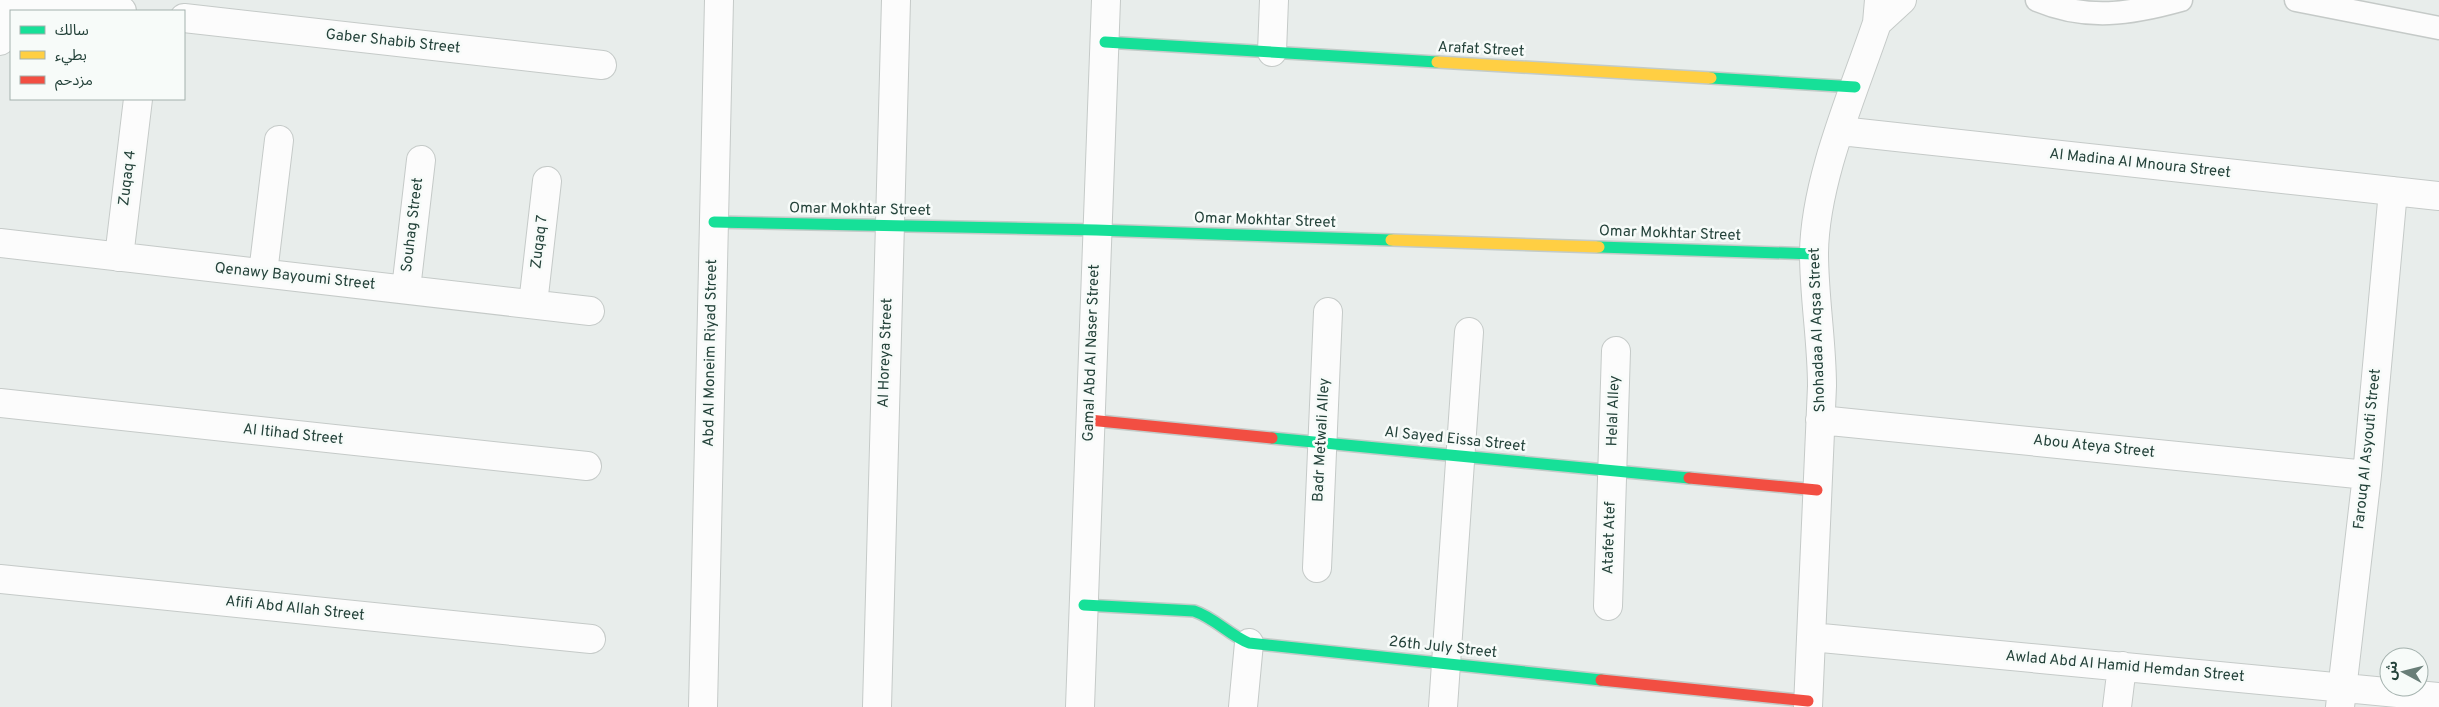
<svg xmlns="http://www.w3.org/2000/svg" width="2439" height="707" viewBox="0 0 2439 707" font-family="Overpass,'Noto Sans Arabic',sans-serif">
<rect width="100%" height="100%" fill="#e8edeb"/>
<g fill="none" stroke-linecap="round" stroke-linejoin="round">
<defs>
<path id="lane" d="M2037,0C2087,21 2131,14 2181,0
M2296,0L2439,28"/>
<path id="street" d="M21,0L122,11
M184,18L602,65
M1877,23L1902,0
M0,41L5,0
M1272,52L1274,0
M1841,131L2439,196
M0,243L590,311
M119,257L138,99
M263,273L279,140
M406,289L421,160
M533,304L547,181
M0,403L587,466
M1820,420L2367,475
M1317,568L1328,312
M0,579L591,639
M1608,606L1616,351
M1811,637L2439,697
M703,707L719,0
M877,707L896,0
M1080,707L1106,0
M1243,707L1249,643
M1443,707L1469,332
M1808,707L1822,386C1822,342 1814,297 1814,253C1815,179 1853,94 1877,23L1879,0
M2117,707L2122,666
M2340,707L2367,475L2393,191"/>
<path id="fast" d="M1105,42L1437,62
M1711,78L1855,87
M714,222L1096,230L1391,240
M1599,247L1814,254
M1272,438L1689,478
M1084,605L1194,611C1215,618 1229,635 1249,643L1601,680"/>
<path id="slow" d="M1437,62L1711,78
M1391,240L1599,247"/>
<path id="jam" d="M1089,420L1272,438
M1689,478L1817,490
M1601,680L1808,701"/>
</defs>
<use href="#lane" stroke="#c5cac8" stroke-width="25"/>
<use href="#street" stroke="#c5cac8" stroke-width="30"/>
<use href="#fast" stroke="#c3cbc8" stroke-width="14"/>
<use href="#slow" stroke="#c3cbc8" stroke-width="14"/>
<use href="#jam" stroke="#c3cbc8" stroke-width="14"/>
<use href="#lane" stroke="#fcfcfc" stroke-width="22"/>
<use href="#street" stroke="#fcfcfc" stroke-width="28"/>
<use href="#fast" stroke="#16e098" stroke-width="11"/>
<use href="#slow" stroke="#ffcf43" stroke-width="11"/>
<use href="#jam" stroke="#f24e42" stroke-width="11"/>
</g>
<g text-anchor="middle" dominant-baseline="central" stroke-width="5" stroke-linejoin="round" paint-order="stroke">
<g font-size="15" fill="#24423a" stroke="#f7fbf9">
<text transform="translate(393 42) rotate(6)">Gaber Shabib Street</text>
<text transform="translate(1481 50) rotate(3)">Arafat Street</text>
<text transform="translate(2140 164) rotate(6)">Al Madina Al Mnoura Street</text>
<text transform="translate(128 178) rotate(-83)">Zuqaq 4</text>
<text transform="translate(860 210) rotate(1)">Omar Mokhtar Street</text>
<text transform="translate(1265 221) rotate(2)">Omar Mokhtar Street</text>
<text transform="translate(413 225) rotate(-83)">Souhag Street</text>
<text transform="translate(1670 234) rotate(2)">Omar Mokhtar Street</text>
<text transform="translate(540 242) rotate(-83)">Zuqaq 7</text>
<text transform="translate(295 277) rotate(6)">Qenawy Bayoumi Street</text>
<text transform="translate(1818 330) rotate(-92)">Shohadaa Al Aqsa Street</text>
<text transform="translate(711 353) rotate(-89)">Abd Al Moneim Riyad Street</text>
<text transform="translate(886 353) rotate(-88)">Al Horeya Street</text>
<text transform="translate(1092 353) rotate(-88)">Gamal Abd Al Naser Street</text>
<text transform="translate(1614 411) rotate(-88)">Helal Alley</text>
<text transform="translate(293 435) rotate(6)">Al Itihad Street</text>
<text transform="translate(1322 440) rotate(-87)">Badr Metwali Alley</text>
<text transform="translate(1455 440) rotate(6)">Al Sayed Eissa Street</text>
<text transform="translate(2094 447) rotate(6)">Abou Ateya Street</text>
<text transform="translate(2368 449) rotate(-84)">Farouq Al Asyouti Street</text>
<text transform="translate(1610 538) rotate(-88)">Atafet Atef</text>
<text transform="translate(295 609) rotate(6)">Afifi Abd Allah Street</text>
<text transform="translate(1443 648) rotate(6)">26th July Street</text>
<text transform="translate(2125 667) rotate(5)">Awlad Abd Al Hamid Hemdan Street</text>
</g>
</g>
<rect x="10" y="10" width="175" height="90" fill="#f7fbf9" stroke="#a3b1ad"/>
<rect x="20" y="26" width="25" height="8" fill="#16e098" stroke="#a3b1ad"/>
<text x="55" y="35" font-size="15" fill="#24423a">سالك</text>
<rect x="20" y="51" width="25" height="8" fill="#ffcf43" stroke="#a3b1ad"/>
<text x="55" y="60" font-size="15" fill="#24423a">بطيء</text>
<rect x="20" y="76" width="25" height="8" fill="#f24e42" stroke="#a3b1ad"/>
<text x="55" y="85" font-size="15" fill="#24423a">مزدحم</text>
<g transform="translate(2404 672) rotate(277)"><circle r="24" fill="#f7fbf9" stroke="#a3b1ad"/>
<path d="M0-4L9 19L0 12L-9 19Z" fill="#697e78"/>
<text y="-8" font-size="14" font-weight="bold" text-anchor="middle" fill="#24423a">ش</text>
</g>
</svg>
